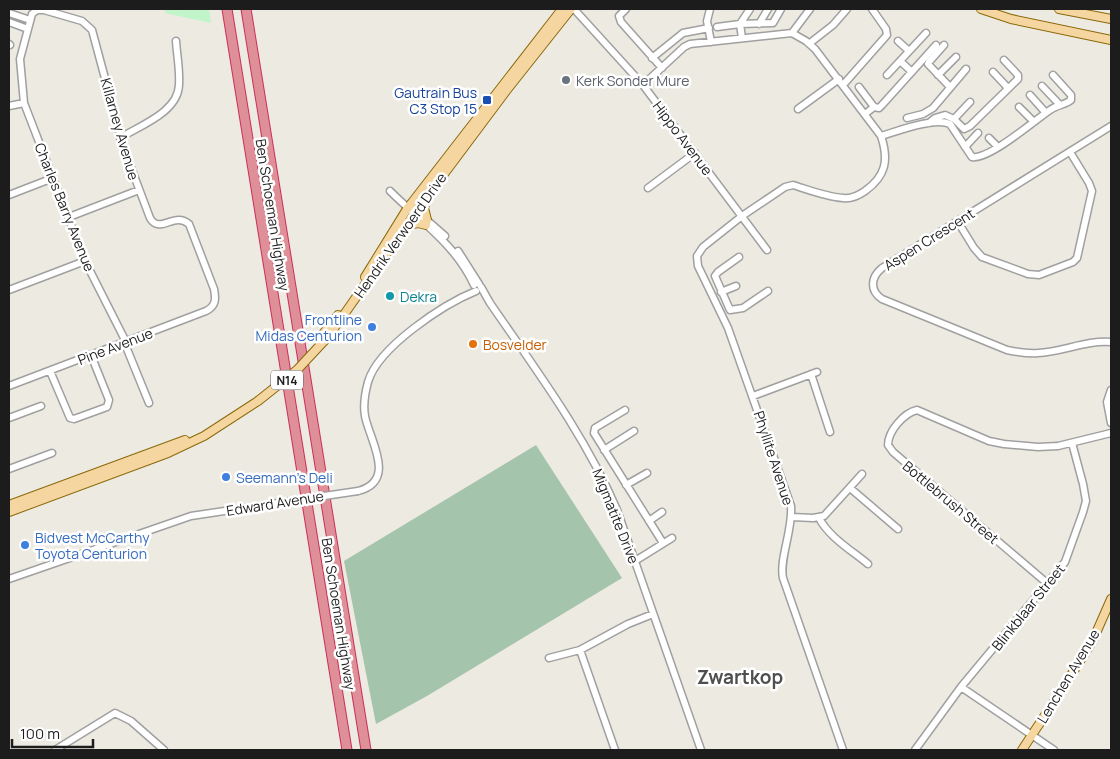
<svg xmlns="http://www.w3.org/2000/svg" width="1120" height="759" viewBox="0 0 1120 759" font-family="Manrope,sans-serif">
<rect width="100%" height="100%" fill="#edeae2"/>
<path fill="#a5c4ac" d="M536,445L622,578L427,696L376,724L344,561Z"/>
<path fill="#c1f5c9" d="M165,9H209L211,23L165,13Z"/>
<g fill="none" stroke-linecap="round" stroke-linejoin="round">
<defs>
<path id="minor" d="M574,9L643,85L767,250
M626,9L619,16L621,22L662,68
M710,9L707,21L711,42
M9,13L30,20
M9,22L28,29
M759,24L768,9
M717,27L740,24L750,9
M792,33L810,9
M742,38L740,24L773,23L781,9
M898,41L909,51
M810,43L833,25L847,9
M9,44L10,45
M944,45L929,62L928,64L950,87
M652,58L683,33L709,28
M912,72L900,61L926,33
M993,72L1008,88
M887,75L900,61
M938,75L956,57
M643,85L684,47L690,44L792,33L806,41L815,49L881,136C889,160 886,176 865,191C858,196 851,199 843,198C827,197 809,190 793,185L785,187L742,216L703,247L697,256L698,266L728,328L791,506C793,530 779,559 783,578L843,750
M843,85L887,35L886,29L872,9
M1042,86L1060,105
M859,87L874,107L865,114
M1030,95L1046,113
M9,106L24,103
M874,107L879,108L882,105L936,45
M1019,107L1034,122
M798,109L839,79
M907,118L923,114L933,108L966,69
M954,119L970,102
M929,123L935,118L945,115L954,119L964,129L970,126L1018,79V75L1004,60
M1111,126L882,268C870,278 870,291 882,299L1007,350C1017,352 1028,354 1038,353C1063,352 1086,340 1111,342
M881,136C898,131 934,117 950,124L972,157C989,160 1035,120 1050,110C1057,105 1065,105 1071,100V95L1053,75
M120,138C141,125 178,112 179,85C180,70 177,56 176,41
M989,138L998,147
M965,147L978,133
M648,188L695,153
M390,191C420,221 456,245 474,285
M9,195L53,178
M413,208L445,236
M69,217L139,190
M958,222L974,248L982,257L1028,274L1039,275L1073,262L1077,258L1092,191L1089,183L1070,152
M458,251L479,284
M739,257L718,272L715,276L730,310L743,308L768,291
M481,287L490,303C536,370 585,435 617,510L701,750
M9,290L85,261
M721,292L736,286
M50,371L70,418L74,419L107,407L109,400L91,355
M811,374L830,432
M9,386L206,311C216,306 216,299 214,289L189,224C174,211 160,235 150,218L124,149L92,30L82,21L44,10H37L32,14L20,59L24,103L85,261L124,338L127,349L149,403
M1111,390L1107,402L1111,423
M753,396L817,372
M625,410L595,428L594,433L663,543
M9,418L41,406
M604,450L634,431
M9,469L52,453
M626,485L647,473
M850,488L898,529
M358,491C398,481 369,439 365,416C363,405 365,393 368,382C378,347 444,304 476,291
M792,517L813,518L824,516L862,474
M819,518C829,537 851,550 868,564
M649,521L662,512
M635,561L672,538
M9,579L191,516L284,502
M1048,584L893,452L888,445C888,431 904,413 917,410L989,441L1004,444L1038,447L1058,446L1111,433
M580,650L615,750
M549,658L580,650L628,624L653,614
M961,687L1054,750
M55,750L115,713L131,721L164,750
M915,750L961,687L1065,562L1083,512L1086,501L1083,484L1072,443"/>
<path id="major" d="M981,9L1011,19L1111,40
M1059,9L1111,19
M426,201L424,208L427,220
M405,226L418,223L426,225
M365,277L407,209L562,9
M322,335L338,315
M325,340L343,316L417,210L506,91L571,9
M9,505L185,440
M9,512L168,453L204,436L258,401
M1022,750L1065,685L1093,640L1111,599"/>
<path id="highway" d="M227,9L347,750
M246,9L366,750"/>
</defs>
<use href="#minor" stroke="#a0a0a0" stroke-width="9"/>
<use href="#major" stroke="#8a690a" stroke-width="10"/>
<use href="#highway" stroke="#ca3059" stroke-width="11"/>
<use href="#minor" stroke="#fff" stroke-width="6"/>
<use href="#major" stroke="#f5d6a0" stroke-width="8"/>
<use href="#highway" stroke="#df8f98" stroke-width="9"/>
<defs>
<path id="minor-bridge" d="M284,502L358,491"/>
<path id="major-bridge" d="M258,401L297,370L325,340"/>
</defs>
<use href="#minor-bridge" stroke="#a0a0a0" stroke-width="9" stroke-linecap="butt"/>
<use href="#major-bridge" stroke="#8a690a" stroke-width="10" stroke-linecap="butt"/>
<use href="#minor-bridge" stroke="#fff" stroke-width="6"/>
<use href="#major-bridge" stroke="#f5d6a0" stroke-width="8"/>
</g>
<circle fill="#6b7280" stroke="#fff" stroke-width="2" cx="566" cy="80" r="5"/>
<rect fill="#1a4fb4" stroke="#fff" stroke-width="2" x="482" y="95" width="10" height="10" rx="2.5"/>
<circle fill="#0f9aa8" stroke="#fff" stroke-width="2" cx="390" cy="296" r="5"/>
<g fill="#3f7fe0" stroke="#fff" stroke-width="2">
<circle cx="372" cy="327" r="5"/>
<circle cx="226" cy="477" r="5"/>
<circle cx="25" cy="545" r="5"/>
</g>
<circle fill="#e8710a" stroke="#fff" stroke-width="2" cx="473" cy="344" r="5"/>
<g text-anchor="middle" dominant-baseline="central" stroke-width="5" stroke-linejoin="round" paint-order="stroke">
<rect fill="#fff" stroke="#606060" stroke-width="1" x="271" y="370.5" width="32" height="19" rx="4"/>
<g font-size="12" font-weight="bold" fill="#1c1c1c">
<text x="287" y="380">N14</text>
</g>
<g font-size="14" fill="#5b616d" stroke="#fff" text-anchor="start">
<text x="576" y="80">Kerk Sonder Mure</text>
</g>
<g font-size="14" fill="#164399" stroke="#fff" text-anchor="end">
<text x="477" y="92">Gautrain Bus<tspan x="477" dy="16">C3 Stop 15</tspan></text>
</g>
<g font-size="14" fill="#1c1c1c" stroke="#fff">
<text transform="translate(120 129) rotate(74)">Killarney Avenue</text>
<text transform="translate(683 138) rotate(53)">Hippo Avenue</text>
<text transform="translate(65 207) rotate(68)">Charles Barry Avenue</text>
<text transform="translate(273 215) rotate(81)">Ben Schoeman Highway</text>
<text transform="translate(400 235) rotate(-55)">Hendrik Verwoerd Drive</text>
<text transform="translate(929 239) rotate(-32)">Aspen Crescent</text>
<text transform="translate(115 346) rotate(-21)">Pine Avenue</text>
<text transform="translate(774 458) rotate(72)">Phyllite Avenue</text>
<text transform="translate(951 502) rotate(40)">Bottlebrush Street</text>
<text transform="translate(275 503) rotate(-9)">Edward Avenue</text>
<text transform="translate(616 516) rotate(68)">Migmatite Drive</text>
<text transform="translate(1028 607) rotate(-51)">Blinkblaar Street</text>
<text transform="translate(339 614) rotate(81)">Ben Schoeman Highway</text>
<text transform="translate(1068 676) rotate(-59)">Lenchen Avenue</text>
</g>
<g font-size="14" fill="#0d838f" stroke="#fff" text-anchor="start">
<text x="400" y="296">Dekra</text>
</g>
<g font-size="14" fill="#366cbe" stroke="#fff" text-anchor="start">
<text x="362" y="319" text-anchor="end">Frontline<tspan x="362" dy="16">Midas Centurion</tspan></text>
<text x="236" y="477">Seemann's Deli</text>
<text x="35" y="537">Bidvest McCarthy<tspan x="35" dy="16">Toyota Centurion</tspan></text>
</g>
<g font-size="14" fill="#c56008" stroke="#fff" text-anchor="start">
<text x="483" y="344">Bosvelder</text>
</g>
<g font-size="19" font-weight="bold" fill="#4f4f4f" stroke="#fff">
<text x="740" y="677">Zwartkop</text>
</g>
</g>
<rect width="1120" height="759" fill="none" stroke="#1c1c1c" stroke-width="20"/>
<path d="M12 739v8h81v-8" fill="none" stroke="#1c1c1c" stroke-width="2.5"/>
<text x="20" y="739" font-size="15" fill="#1c1c1c" stroke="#ffffff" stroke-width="4" paint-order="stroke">100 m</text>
</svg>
